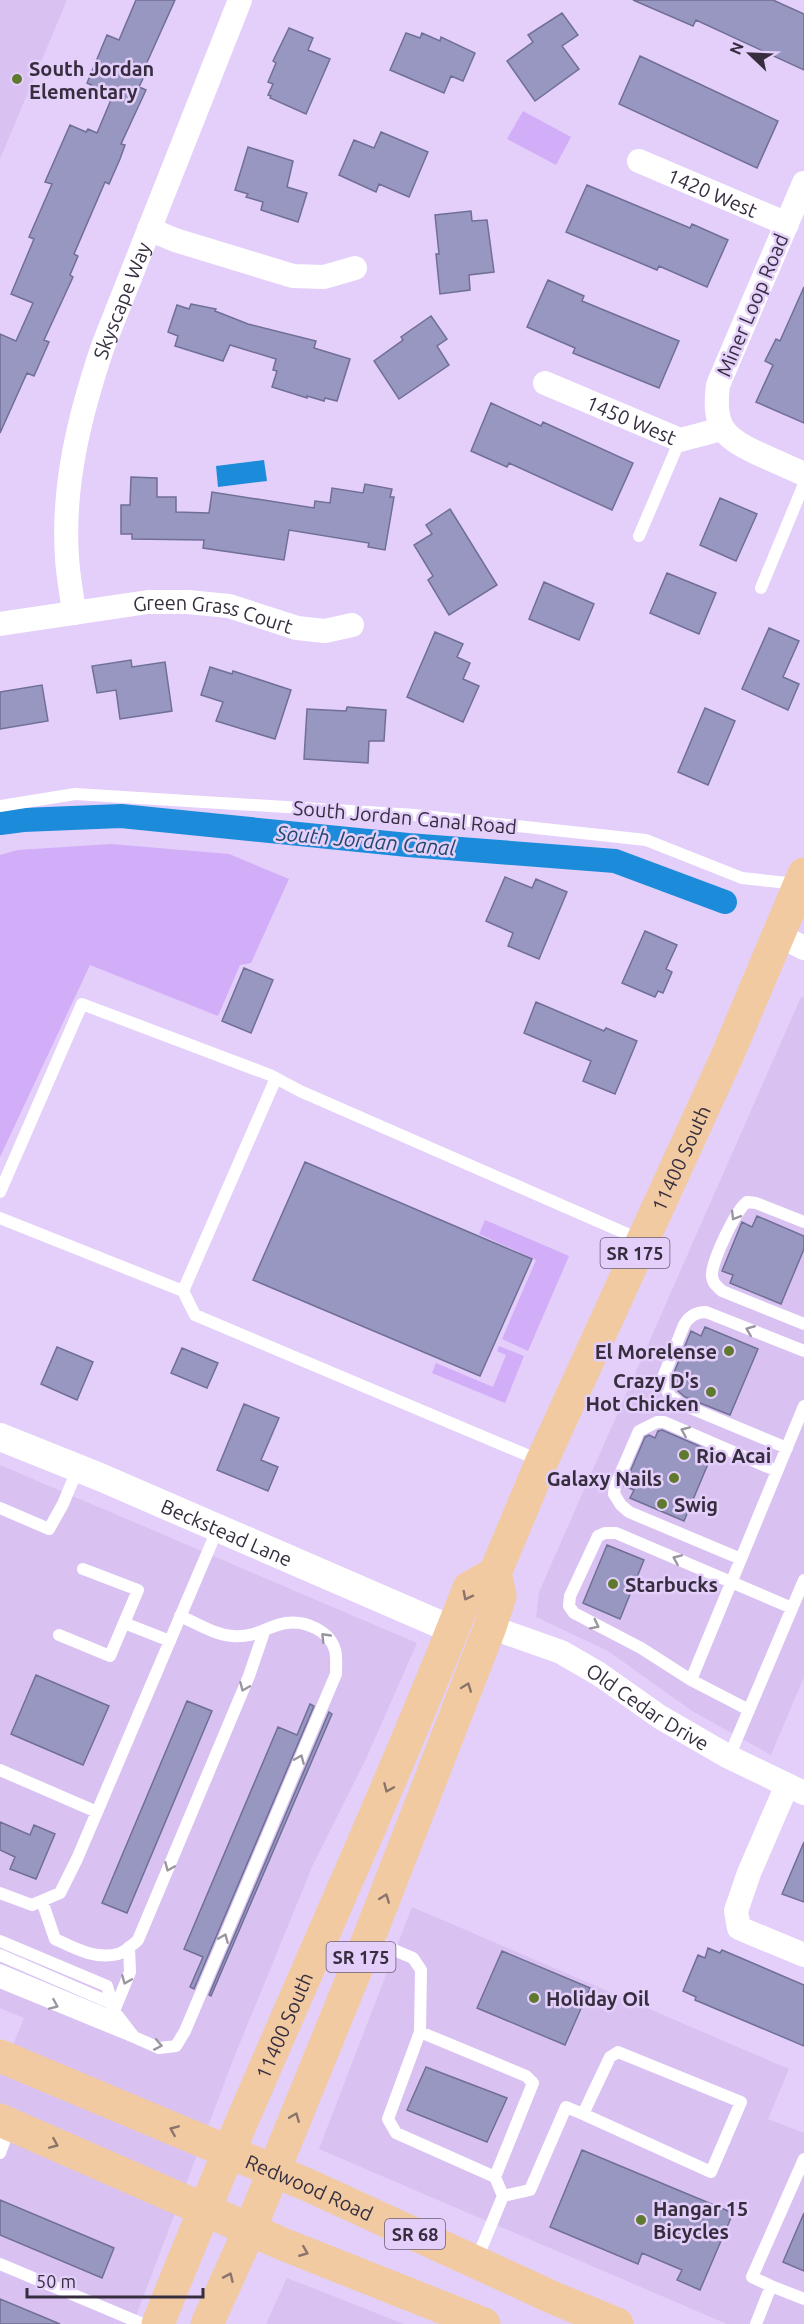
<svg xmlns="http://www.w3.org/2000/svg" width="804" height="2324" viewBox="0 0 804 2324" font-family="Ubuntu,sans-serif">
<rect width="100%" height="100%" fill="#e3cffa"/>
<path fill="#d9c1f2" d="M0,0H67L0,159Z
M801,997L804,998V1677L771,1755L692,1711L608,1651L536,1617L539,1592Z
M0,1465L417,1643L365,1761L312,1867L233,2060L133,2324H0V2076L24,2018L0,2008Z
M412,1907L789,2069L768,2119L804,2133V2324H727L319,2149Z
M287,2278L404,2324H266Z"/>
<path fill="#d2adf8" d="M523,111L571,137L556,165L507,139Z
M111,844L229,854L289,879L251,963L240,965L218,1016L90,965L0,1157V855L18,850Z
M485,1220L569,1256L528,1351L502,1339L536,1260L479,1234Z
M499,1346L524,1356L505,1403L432,1373L436,1363L493,1387L506,1355L497,1351Z"/>
<path fill="#1b8bda" d="M264,460L267,481L218,487L216,466Z"/>
<g fill="none" stroke-linecap="round" stroke-linejoin="round">
<path stroke="#1b8bda" stroke-width="24" d="M0,823L23,820L121,816L408,845L615,861L725,902"/>
</g>
<path fill="#9897c1" stroke="#706f97" stroke-width="1.5" d="M136,0H175L144,69L147,70L139,87L146,90L121,144L125,145L120,159L109,184L105,182L74,254L78,256L70,275L73,277L44,340L49,342L34,376L27,373L0,433V334L16,341L33,303L11,294L34,239L29,237L52,184L45,182L70,125L86,132L88,129L97,133L113,95L87,83L107,35L119,40Z
M633,0H773L804,14V70L696,20L693,26Z
M562,13L578,35L562,46L579,69L535,101L507,61L533,42L528,35Z
M289,28L313,38L308,50L330,59L306,114L270,98L271,96L268,95L273,84L268,82L276,63L273,61Z
M406,33L420,38L422,33L440,41L441,37L475,53L463,81L451,76L444,93L390,70Z
M640,56L778,121L757,168L619,104Z
M381,132L428,152L409,197L379,184L376,192L339,175L354,140L374,148Z
M248,147L293,161L287,187L307,193L298,222L261,210L263,202L246,197L248,194L235,190Z
M587,185L690,228L692,224L728,240L707,287L659,266L657,270L566,232Z
M471,211L472,221L487,220L494,272L469,275L470,290L440,294L436,254H439L435,215Z
M548,280L584,296L582,301L679,341L659,388L573,353L575,348L527,327Z
M804,287V423L756,402L773,365L765,361L776,339L780,341Z
M191,304L216,309L215,311L248,324L316,341L314,348L350,359L337,401L325,398L324,401L307,396V398L272,387L277,371L273,370L276,359L230,345L223,361L175,346L178,336L168,332L177,305L189,309Z
M431,316L447,339L437,346L449,365L399,399L374,361L403,340L401,337Z
M491,403L541,426L543,422L633,463L612,510L509,463L507,467L471,451Z
M131,477L157,478V497H176V512L209,513L212,492L314,508L315,501L330,503L332,488L363,493L365,484L392,489L390,497H394L385,550L368,547L369,543L289,530L284,560L203,548L204,540L132,539V534H121V505H130Z
M720,498L757,514L736,561L700,545Z
M450,509L497,585L449,615L428,580L433,576L414,545L432,534L426,525Z
M667,573L716,593L699,634L650,613Z
M544,582L594,604L579,640L529,619Z
M769,628L799,641L783,677L799,684L788,710L742,689Z
M435,632L463,644L457,657L470,663L463,679L479,686L463,722L407,697Z
M131,660L132,667L165,662L172,711L120,719L116,690L97,693L92,666Z
M210,667L232,674L233,671L291,690L275,739L216,721L223,702L201,695Z
M42,685L48,721L0,729V692Z
M347,707L386,710L384,741H369L368,763L304,759L307,709L346,711Z
M705,708L735,721L708,785L678,772Z
M505,877L532,888L536,879L567,892L539,959L508,946L513,933L486,921Z
M645,931L677,945L666,969L672,972L663,993L658,991L655,997L622,983Z
M244,968L273,980L251,1033L222,1021Z
M536,1002L604,1031L606,1028L637,1041L615,1094L583,1081L591,1061L524,1033Z
M305,1162L532,1259L480,1376L253,1280Z
M757,1216L804,1236V1249L781,1304L730,1283L733,1275L722,1271L742,1222L752,1227Z
M705,1327L758,1349L730,1415L685,1397L678,1391L680,1386L671,1380L691,1331L701,1336Z
M57,1347L93,1362L77,1400L41,1384Z
M182,1348L218,1363L207,1388L171,1373Z
M244,1404L279,1418L261,1460L278,1467L268,1491L217,1470Z
M662,1430L713,1452L684,1521L630,1498L634,1490L624,1486L645,1437L649,1435L655,1438L658,1431Z
M607,1545L644,1560L620,1619L583,1603Z
M36,1675L109,1706L83,1765L11,1734Z
M187,1701L212,1711L127,1913L102,1903Z
M310,1704L314,1706L194,1989L190,1987L203,1957L184,1949L278,1727L297,1735Z
M329,1712L332,1714L211,1996L209,1995Z
M0,1822L30,1835L34,1825L55,1834L36,1879L10,1869L15,1857L0,1850Z
M804,1842V1902L782,1894Z
M708,1948L720,1953L722,1950L804,1985V2046L695,2000L696,1997L683,1991L698,1955L705,1958Z
M502,1951L590,1988L565,2045L477,2008Z
M426,2067L507,2098L487,2142L407,2110Z
M582,2150L733,2213L700,2290L677,2280L682,2270L642,2253L638,2264L550,2227Z
M0,2200L114,2248L102,2278L0,2235Z
M804,2213V2271L783,2262Z
M0,2299L60,2324H0Z"/>
<g fill="none" stroke-linecap="round" stroke-linejoin="round">
<path stroke="#fff" stroke-width="12" d="M639,536L680,440
M761,588L804,484
M0,806L75,794L415,815L646,840L742,878L797,884
M0,1192L82,1004L270,1075L300,1091L641,1240
M0,1218L183,1291L195,1315L541,1461
M804,1222L756,1203L747,1202C735,1211 712,1261 712,1275C712,1283 717,1286 722,1291L804,1324
M183,1291L276,1078
M787,1448L681,1404L670,1396L662,1380L684,1325C689,1316 696,1312 706,1312L804,1351
M0,1508L49,1529L63,1504L78,1468
M741,1559L629,1512L621,1505L614,1494L615,1486L639,1431L657,1422H664L777,1471
M83,1569L138,1590L124,1623
M59,1635L110,1656L124,1623L170,1641
M691,1680L641,1648L574,1613L569,1606L570,1596L598,1536L605,1533H616L792,1608
M749,1710L691,1680L804,1406
M729,1757L804,1580
M0,1770L97,1812
M0,1893L32,1905L60,1893L77,1859L218,1528
M42,1901L55,1939C74,1948 96,1960 118,1954C125,1952 132,1945 138,1940L249,1676L264,1632
M370,1940L413,1958L421,1970L420,2032L526,2076L533,2083L495,2177L503,2196L476,2261
M0,1941L107,1986L114,2011L134,2037L159,2048L176,2046L185,2031L336,1674C336,1667 337,1657 335,1650C330,1631 305,1620 286,1623C267,1626 256,1638 233,1636C215,1635 196,1623 180,1616
M0,1955L111,2003
M0,1970L120,2020
M0,1982L134,2037
M114,2011L130,1972L129,1947
M420,2032L388,2119L396,2133L495,2177
M0,2153L10,2126
M503,2196L530,2190L566,2107L583,2114L610,2057L618,2052L741,2102L711,2172L583,2114
M0,2264L143,2324
M771,2286L804,2299
M756,2324L771,2286L752,2277L804,2159"/>
<g stroke="#fff" stroke-width="24">
<path id="s1" d="M639,161L787,224"/>
<path d="M804,183L718,385C713,425 722,437 757,453C773,460 788,467 804,474"/>
<path d="M149,229L175,240L293,276L324,277L355,268"/>
<path id="s2" d="M545,383L680,440L722,429"/>
<path id="s3" d="M74,613C72,595 68,576 67,558C62,485 80,414 103,346L240,0"/>
<path id="s4" d="M0,624L148,602H188L229,606L297,628L325,631L352,625"/>
<path d="M778,935L804,948"/>
<path id="s5" d="M490,1627L561,1652L599,1674L660,1717L729,1757L804,1793"/>
<path d="M787,1785L749,1873L736,1911L739,1928L804,1955"/>
</g>
<path stroke="#fff" stroke-width="28" id="s6" d="M0,1437L100,1477L453,1630"/>
<g stroke="#f1caa1" stroke-width="33">
<path id="s7" d="M0,2056L310,2186L556,2299L617,2324"/>
<path d="M0,2120L285,2245L484,2324"/>
<path id="s8" d="M158,2324C256,2076 372,1836 469,1588L495,1573"/>
<path id="s9" d="M207,2324L250,2229L368,1940L490,1627L500,1596L495,1573L542,1461L728,1054L804,874"/>
</g>
</g>
<defs><path id="oneway-chevron" d="M-2-3.5L2.5 0L-2 3.5" fill="none" stroke-width="1.6" stroke-linecap="round" stroke-linejoin="round" transform="scale(1.5)"/></defs>
<g stroke="#9a969f">
<use href="#oneway-chevron" transform="translate(735 1216) rotate(121)"/>
<use href="#oneway-chevron" transform="translate(750 1330) rotate(-158)"/>
<use href="#oneway-chevron" transform="translate(685 1431) rotate(-157)"/>
<use href="#oneway-chevron" transform="translate(677 1559) rotate(-157)"/>
<use href="#oneway-chevron" transform="translate(595 1625) rotate(27)"/>
<use href="#oneway-chevron" transform="translate(325 1637) rotate(-134)"/>
<use href="#oneway-chevron" transform="translate(244 1687) rotate(113)"/>
<use href="#oneway-chevron" transform="translate(300 1759) rotate(-67)"/>
<use href="#oneway-chevron" transform="translate(169 1867) rotate(113)"/>
<use href="#oneway-chevron" transform="translate(224 1938) rotate(-67)"/>
<use href="#oneway-chevron" transform="translate(126 1980) rotate(112)"/>
<use href="#oneway-chevron" transform="translate(54 2005) rotate(23)"/>
<use href="#oneway-chevron" transform="translate(158 2045) rotate(11)"/>
</g>
<g stroke="#8a746b">
<use href="#oneway-chevron" transform="translate(467 1596) rotate(117)"/>
<use href="#oneway-chevron" transform="translate(467 1687) rotate(-69)"/>
<use href="#oneway-chevron" transform="translate(388 1788) rotate(113)"/>
<use href="#oneway-chevron" transform="translate(385 1898) rotate(-69)"/>
<use href="#oneway-chevron" transform="translate(295 2117) rotate(-68)"/>
<use href="#oneway-chevron" transform="translate(174 2130) rotate(-157)"/>
<use href="#oneway-chevron" transform="translate(54 2144) rotate(23)"/>
<use href="#oneway-chevron" transform="translate(304 2252) rotate(22)"/>
<use href="#oneway-chevron" transform="translate(229 2277) rotate(-66)"/>
</g>
<g fill="#5f7a2e" stroke="#e3cffa" stroke-width="2">
<circle cx="17" cy="79" r="6"/>
<circle cx="729" cy="1351" r="6"/>
<circle cx="711" cy="1392" r="6"/>
<circle cx="684" cy="1455" r="6"/>
<circle cx="674" cy="1478" r="6"/>
<circle cx="662" cy="1504" r="6"/>
<circle cx="613" cy="1584" r="6"/>
<circle cx="534" cy="1998" r="6"/>
<circle cx="641" cy="2220" r="6"/>
</g>
<g text-anchor="middle" dominant-baseline="central" stroke-width="5" stroke-linejoin="round" paint-order="stroke">
<g fill="#e3cffa" stroke="#6a5e77" stroke-width="1.5">
<rect x="600.5" y="1238" width="69" height="30" rx="4.5"/>
<rect x="326.5" y="1942" width="69" height="30" rx="4.5"/>
<rect x="385" y="2219" width="60" height="30" rx="4.5"/>
</g>
<g font-size="18" font-weight="bold" fill="#362e3f">
<text x="635" y="1253">SR 175</text>
<text x="361" y="1957">SR 175</text>
<text x="415" y="2234">SR 68</text>
</g>
<g font-size="20" font-weight="bold" fill="#362e3f" stroke="#e3cffa" text-anchor="start">
<text x="29" y="68">South Jordan<tspan x="29" dy="23">Elementary</tspan></text>
<text x="717" y="1351" text-anchor="end">El Morelense</text>
<text x="699" y="1380" text-anchor="end">Crazy D's<tspan x="699" dy="23">Hot Chicken</tspan></text>
<text x="696" y="1455">Rio Acai</text>
<text x="662" y="1478" text-anchor="end">Galaxy Nails</text>
<text x="674" y="1504">Swig</text>
<text x="625" y="1584">Starbucks</text>
<text x="546" y="1998">Holiday Oil</text>
<text x="653" y="2208">Hangar 15<tspan x="653" dy="23">Bicycles</tspan></text>
</g>
<g font-size="20" fill="#362e3f" stroke="#e3cffa">
<text stroke="none"><textPath href="#s1" startOffset="80">1420 West</textPath></text>
<text stroke="none"><textPath href="#s3" startOffset="321">Skyscape Way</textPath></text>
<text transform="translate(752 305) rotate(-67)">Miner Loop Road</text>
<text stroke="none"><textPath href="#s2" startOffset="94">1450 West</textPath></text>
<text stroke="none"><textPath href="#s4" startOffset="216">Green Grass Court</textPath></text>
<text transform="translate(405 817) rotate(5)">South Jordan Canal Road</text>
<text stroke="none"><textPath href="#s9" startOffset="1263">11400 South</textPath></text>
<text stroke="none"><textPath href="#s6" startOffset="246">Beckstead Lane</textPath></text>
<text stroke="none"><textPath href="#s5" startOffset="178">Old Cedar Drive</textPath></text>
<text stroke="none"><textPath href="#s8" startOffset="324">11400 South</textPath></text>
<text stroke="none"><textPath href="#s7" startOffset="336">Redwood Road</textPath></text>
</g>
<g font-size="21" font-style="italic" fill="#21496b" stroke="#e3cffa">
<text transform="translate(366 840) rotate(5)">South Jordan Canal</text>
</g>
</g>
<g transform="translate(750 54) rotate(293)" stroke="#e3cffa" stroke-width="4.5" paint-order="stroke">
<path d="M0-4.5L10 22L0 15L-10 22Z" fill="#362e3f"/>
<text y="-9" font-size="16" font-weight="bold" text-anchor="middle" fill="#362e3f">N</text>
</g>
<path d="M27 2288v9h176v-9" fill="none" stroke="#362e3f" stroke-width="3"/>
<text x="36" y="2288" font-size="18" fill="#362e3f" stroke="#e3cffa" stroke-width="4.5" paint-order="stroke">50 m</text>
</svg>
